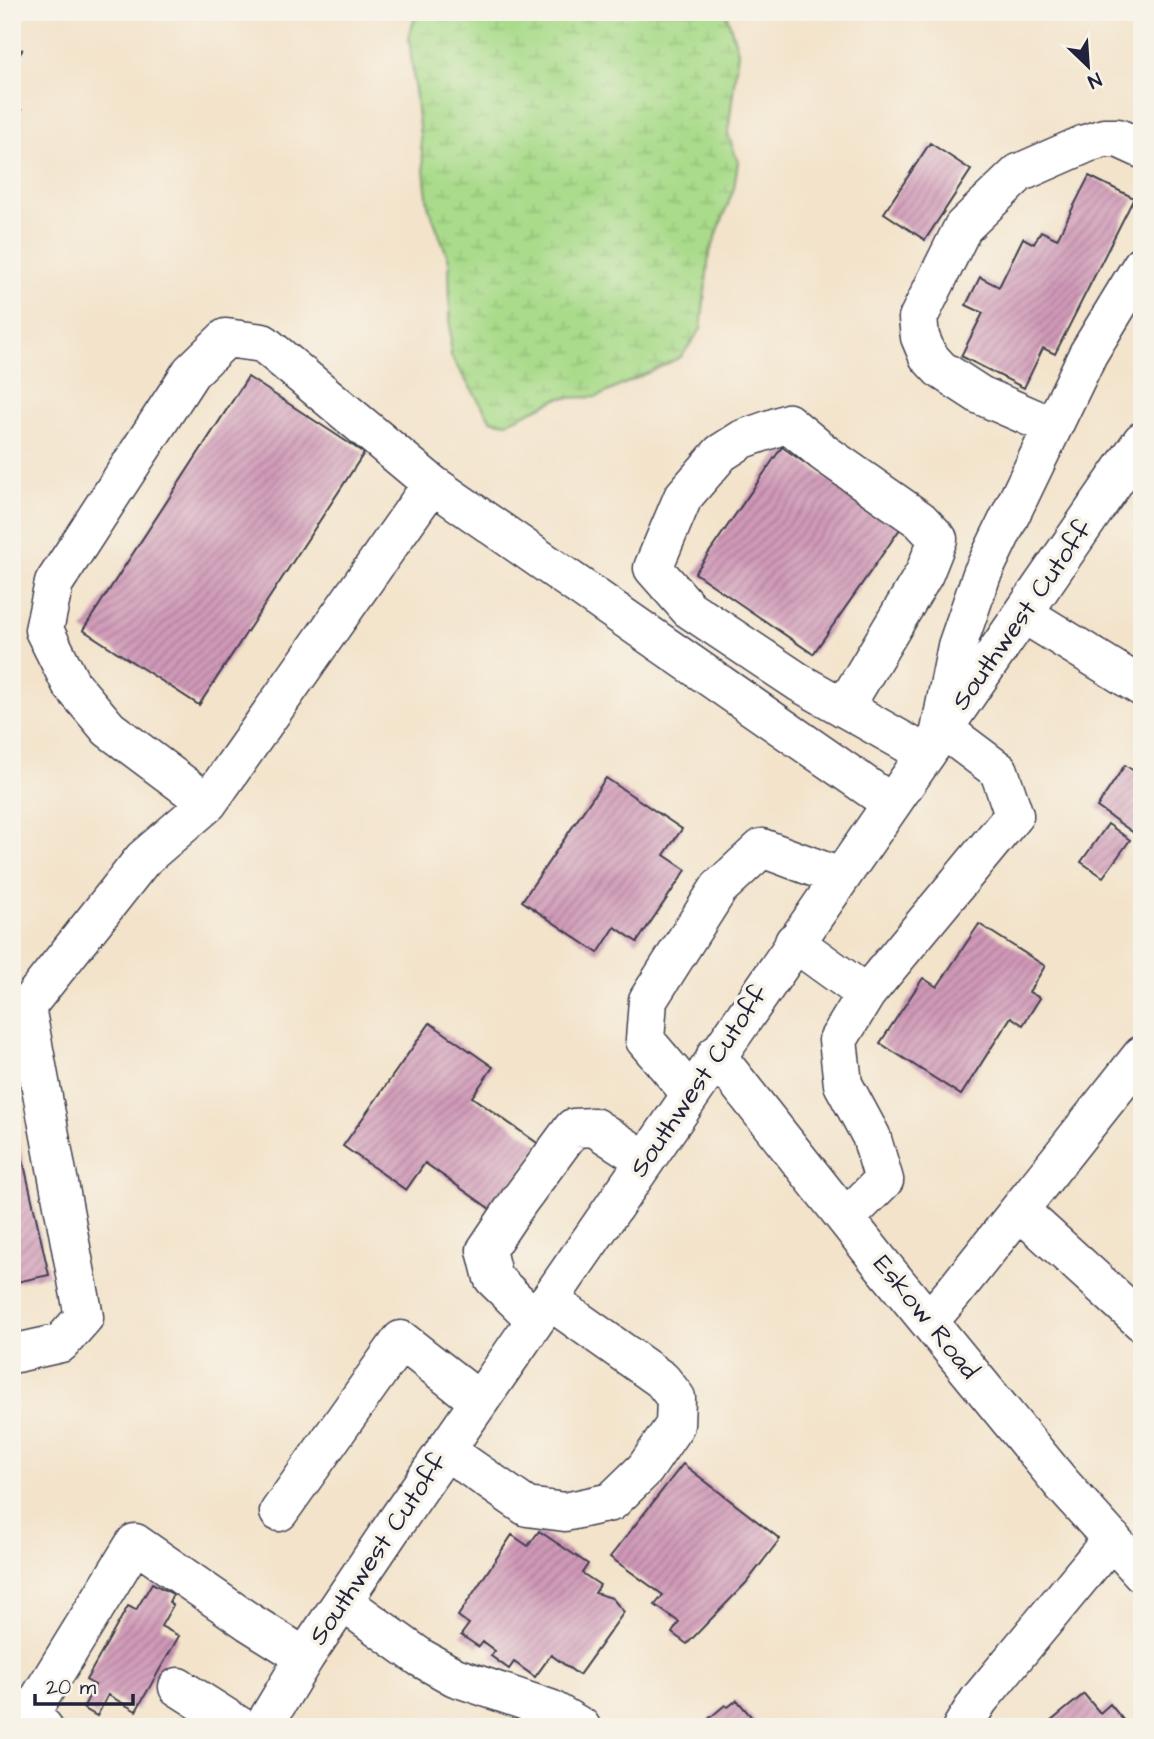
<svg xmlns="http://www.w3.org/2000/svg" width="1154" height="1739" viewBox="0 0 1154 1739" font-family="'Architects Daughter',sans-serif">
<defs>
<pattern id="wetland-marsh" width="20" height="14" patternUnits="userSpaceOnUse" patternTransform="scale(1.75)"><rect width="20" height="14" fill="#a9db8a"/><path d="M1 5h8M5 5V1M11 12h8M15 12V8" fill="none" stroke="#91bc78"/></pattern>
<pattern id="building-hatch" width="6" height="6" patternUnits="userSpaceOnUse" patternTransform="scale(1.75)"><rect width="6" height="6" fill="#d099b7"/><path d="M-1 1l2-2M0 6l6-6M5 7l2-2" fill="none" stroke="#a87c96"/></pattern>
</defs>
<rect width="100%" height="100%" fill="#f7f3e8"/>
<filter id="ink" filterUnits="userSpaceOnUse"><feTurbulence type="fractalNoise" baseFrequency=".0143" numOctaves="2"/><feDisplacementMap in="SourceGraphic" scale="14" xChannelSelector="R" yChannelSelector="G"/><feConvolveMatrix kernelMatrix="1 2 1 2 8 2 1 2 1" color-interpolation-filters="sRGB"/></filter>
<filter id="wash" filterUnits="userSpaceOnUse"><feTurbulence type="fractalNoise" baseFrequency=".00686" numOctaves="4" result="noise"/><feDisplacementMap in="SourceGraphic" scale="28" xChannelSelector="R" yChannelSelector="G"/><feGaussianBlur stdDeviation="1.57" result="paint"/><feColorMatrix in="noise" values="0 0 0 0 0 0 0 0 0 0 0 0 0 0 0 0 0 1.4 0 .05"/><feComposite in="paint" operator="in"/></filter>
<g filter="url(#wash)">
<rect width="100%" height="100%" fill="#f3e3ca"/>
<path fill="url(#wetland-marsh)" stroke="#667e62" stroke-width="2" d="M416,12H726L738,51L728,134L738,162L734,188L709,255L701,329L681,357L597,397L559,398L506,423L491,420L451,357L449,260L428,205L409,38Z"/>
<g id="blocks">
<path fill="url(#building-hatch)" d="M12,104L21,110L15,119L22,123L12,137Z
M930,143L971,170L925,240L884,213Z
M1089,176L1134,198L1055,354L1043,348L1024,388L961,356L983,313L966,305L980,277L999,287L1023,238L1034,244L1041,231L1057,239Z
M248,377L364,453L199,705L83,630Z
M782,447L900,529L813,654L695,573Z
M1125,765L1137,773L1142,766V821L1134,833L1097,807Z
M606,778L682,829L664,855L686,870L637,942L615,927L598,953L522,901Z
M1108,824L1130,840L1103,877L1081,862Z
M979,924L1045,966L1029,992L1040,998L1023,1025L1011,1017L961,1095L880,1043L923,978L937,987Z
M430,1023L493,1067L472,1097L540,1145L493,1211L425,1163L406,1190L343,1146Z
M12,1111L49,1275L12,1283Z
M683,1464L780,1539L746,1583L687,1644L672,1633L679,1622L655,1605L663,1595L610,1557Z
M539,1531L588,1564L582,1573L600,1585L595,1593L612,1598L624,1612L579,1675L551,1655L535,1677L514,1662L509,1669L491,1656L495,1651L483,1642L479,1647L461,1635L469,1624L458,1616L512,1535L528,1546Z
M152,1583L173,1594L169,1602L173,1605L161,1626L179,1636L136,1711L108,1695L97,1716L83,1708L95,1685L86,1680L128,1606L136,1610Z
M1084,1694L1100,1713L1110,1704L1129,1727H1044Z
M737,1700L760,1727H699L725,1705L728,1707Z"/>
</g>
</g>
<g filter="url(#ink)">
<use href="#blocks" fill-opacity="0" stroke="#413f50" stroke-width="2"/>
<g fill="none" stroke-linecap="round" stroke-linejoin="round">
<defs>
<path id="minor" d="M1051,426L980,395L940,369L928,356L920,337L918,318L963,227L1019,173L1085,144L1104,138H1118L1142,149
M1024,614L1142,687
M844,708L924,574L938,539L920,520L824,453L788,423L743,439L721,453L683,497L653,568L689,609L800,683L926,754
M939,736L957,646L982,574L1088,354L1142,265
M208,803L109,729L71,684L44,630L54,583L191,372L226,338L263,343L432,484
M794,942L866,994
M12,1009L26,1007L143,859L208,803L432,484L891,803
M716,1055L879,1261L1062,1484L1142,1573
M690,1093L645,1040L648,1000L719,888L762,848L840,877
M1019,1210L1142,1322
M846,1218L884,1180L871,1136L843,1084L838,1040L866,994L1014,815L999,771L943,729
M535,1319L493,1278L486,1250L519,1201L573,1128L594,1127L645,1160
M929,1321L954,1292L1142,1055
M12,1354L61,1343L84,1317L26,1007
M445,1450L527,1507L565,1512L611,1502L645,1469L675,1425L676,1398L662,1380L549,1300
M279,1512L401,1340L479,1401
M343,1602L421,1658L455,1677L550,1709L581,1727
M178,1687L241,1727
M43,1727L28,1717L135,1543L249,1622L305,1657
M962,1727L979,1700L1112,1539"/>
<path id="major" d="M263,1727L305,1657L394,1525L1142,441"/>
</defs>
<use href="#minor" stroke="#413f50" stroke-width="41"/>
<use href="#major" stroke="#413f50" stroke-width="41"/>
<path stroke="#413f50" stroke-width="4.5" stroke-dasharray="5 5" stroke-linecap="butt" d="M12,45L21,50L12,63"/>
<use href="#minor" stroke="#fff" stroke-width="38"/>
<use href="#major" stroke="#fff" stroke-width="38"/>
</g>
</g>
<g text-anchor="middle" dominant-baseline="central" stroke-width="7" stroke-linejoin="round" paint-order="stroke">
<g font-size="26" fill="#22223b" stroke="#f7f3e8">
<text transform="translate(1022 615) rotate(-55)">Southwest Cutoff</text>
<text transform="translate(699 1081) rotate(-56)">Southwest Cutoff</text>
<text transform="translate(926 1317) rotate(51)">Eskow Road</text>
<text transform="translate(378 1549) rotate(-56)">Southwest Cutoff</text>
</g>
</g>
<rect width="1154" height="1739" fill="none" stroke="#f7f3e8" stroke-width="42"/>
<g transform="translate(1088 66) rotate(155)" stroke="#f7f3e8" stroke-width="5" paint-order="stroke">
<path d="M0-5L12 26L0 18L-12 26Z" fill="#22223b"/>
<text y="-10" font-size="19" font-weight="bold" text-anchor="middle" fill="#22223b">N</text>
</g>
<path d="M35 1694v10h98v-10" fill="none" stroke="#22223b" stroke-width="3.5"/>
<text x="46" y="1694" font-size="21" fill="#22223b" stroke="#f7f3e8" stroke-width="5" paint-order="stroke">20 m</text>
</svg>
